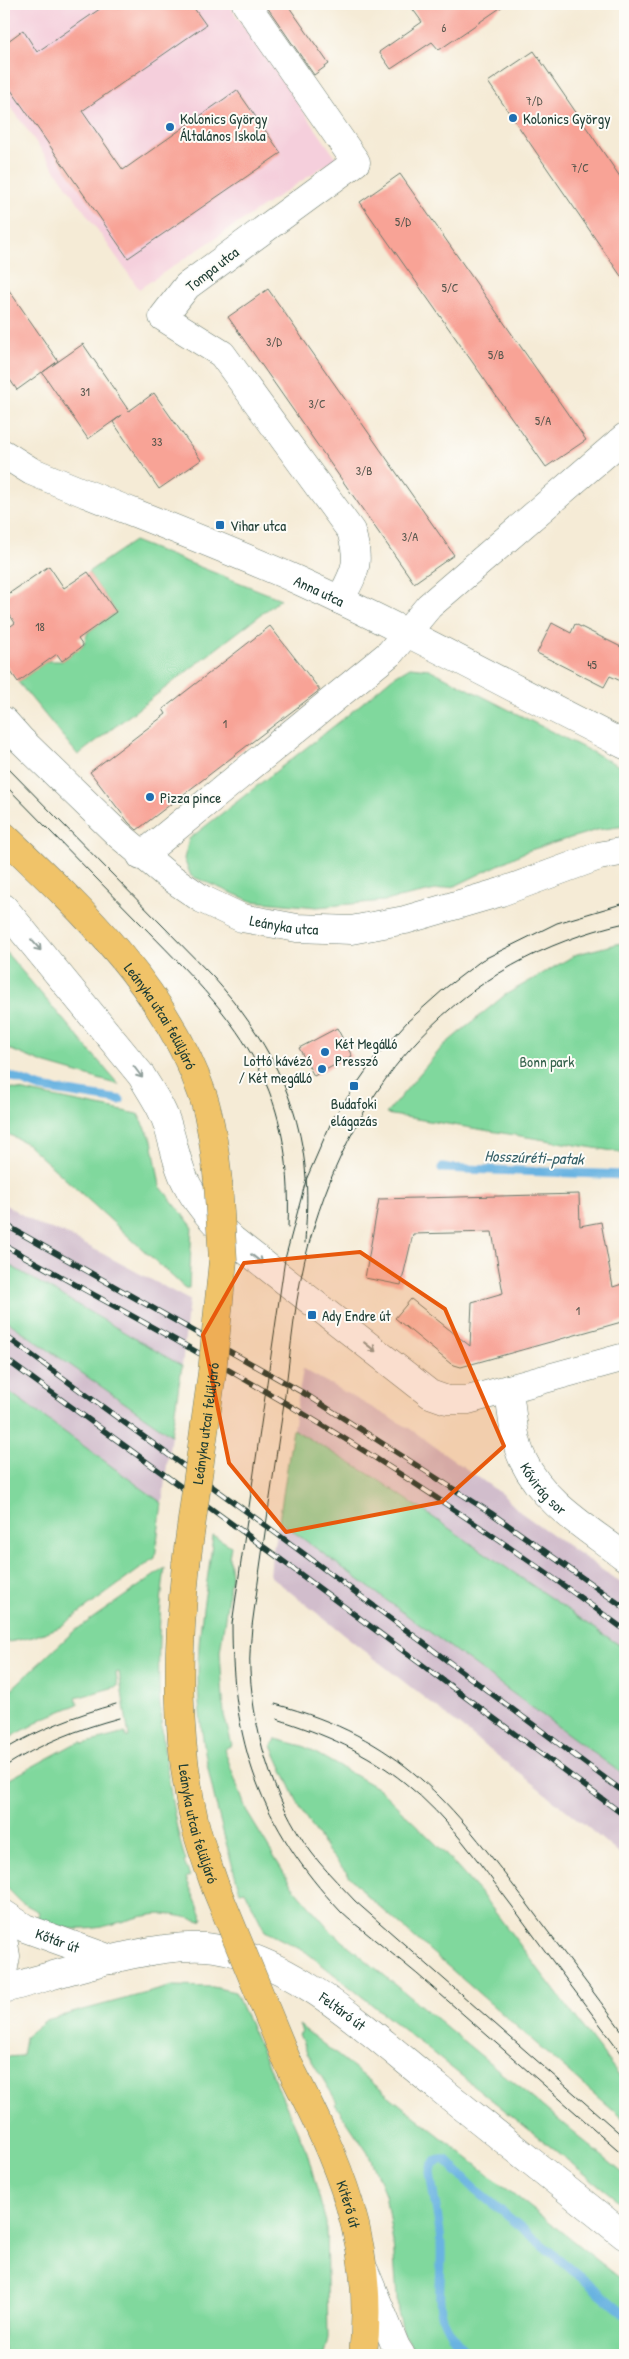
<svg xmlns="http://www.w3.org/2000/svg" width="629" height="2359" viewBox="0 0 629 2359" font-family="'Patrick Hand',sans-serif">
<rect width="100%" height="100%" fill="#fdfcf7"/>
<filter id="ink" filterUnits="userSpaceOnUse"><feTurbulence type="fractalNoise" baseFrequency=".02" numOctaves="2"/><feDisplacementMap in="SourceGraphic" scale="10" xChannelSelector="R" yChannelSelector="G"/><feConvolveMatrix kernelMatrix="1 2 1 2 8 2 1 2 1" color-interpolation-filters="sRGB"/></filter>
<filter id="wash" filterUnits="userSpaceOnUse"><feTurbulence type="fractalNoise" baseFrequency=".0096" numOctaves="4" result="noise"/><feDisplacementMap in="SourceGraphic" scale="20" xChannelSelector="R" yChannelSelector="G"/><feGaussianBlur stdDeviation="1.12" result="paint"/><feColorMatrix in="noise" values="0 0 0 0 0 0 0 0 0 0 0 0 0 0 0 0 0 1.4 0 .05"/><feComposite in="paint" operator="in"/></filter>
<g filter="url(#wash)">
<rect width="100%" height="100%" fill="#f5ebd6"/>
<path fill="#f5cfdc" d="M4,4H228L336,158L139,289L4,97Z"/>
<path fill="#d1bdcc" d="M4,1204L41,1226L62,1232L189,1300L182,1366L4,1262Z
M4,1319L171,1435L162,1503L4,1388Z
M303,1369L409,1428L503,1495L520,1512L625,1586V1649L377,1479L293,1429Z
M279,1521L625,1776V1859L585,1825L270,1576L272,1553Z"/>
<path fill="#80d89d" stroke="#508a68" d="M134,541L281,599L78,755L18,682L47,661H62L83,646L88,632L116,612L88,572Z
M410,667L429,669L625,769V826L597,830L527,851L455,886L384,901L317,907L251,901L191,876L184,859L189,839L343,719L393,677Z
M625,942V1153L386,1114L443,1046L505,995L577,954Z
M4,950L119,1085L43,1063L4,1047Z
M4,1087L138,1114L152,1140L160,1186L192,1226L189,1288H185L26,1143L4,1132Z
M4,1262L182,1366L171,1435L4,1319Z
M4,1388L162,1503L155,1558L60,1627L33,1637L4,1643Z
M293,1429L377,1479L625,1649V1776L279,1521Z
M213,1535L231,1546L229,1557L231,1576L220,1652L224,1715L232,1745L224,1749L247,1812L290,1883L332,1932L625,2175V2206L306,1952L265,1931L245,1891L240,1892C220,1822 199,1752 198,1679C197,1630 208,1583 213,1535Z
M165,1568C155,1640 157,1710 169,1782C173,1808 177,1835 186,1861L184,1862L190,1876L186,1878L203,1918L201,1921C185,1917 167,1912 151,1915C128,1918 106,1929 83,1929C67,1930 52,1925 37,1920L39,1912L21,1902L4,1885V1782L74,1744L82,1742L83,1744L125,1733L126,1737H129L119,1672L116,1673L118,1686L76,1698L78,1704L40,1720V1721L4,1741V1696L73,1632Z
M276,1739L303,1746L379,1789L438,1846L482,1895L625,2083V2121L365,1894L328,1851L302,1812L272,1746Z
M173,1986L213,1987L235,1992L307,2152L326,2223L328,2338L324,2355H4V2057L22,2056L25,2037L46,2020Z
M299,2025L625,2282V2355H415L404,2334L398,2312L393,2242L385,2194L368,2153L335,2104L337,2102L307,2053L299,2034L302,2032Z"/>
<g fill="none" stroke-linecap="round" stroke-linejoin="round">
<path stroke="#69b3e1" stroke-width="9" d="M4,1074L41,1088L120,1100
M442,1168L625,1175
M470,2355C427,2316 443,2295 441,2245C440,2221 433,2196 430,2172C431,2163 437,2159 446,2160L476,2190L625,2314"/>
</g>
<g id="blocks">
<path fill="#f8a396" d="M107,4H191L206,25L82,111L123,170L237,90L281,153L128,258L4,80V44L23,30L37,52Z
M265,4H287L329,64L314,75Z
M409,4H506L439,50L432,42L391,69L379,52L422,22Z
M534,51L625,184V282L488,82Z
M400,174L586,440L546,467L360,202Z
M4,283L58,361L43,372L83,344L129,411L154,393L201,460L159,489L113,422L122,415L88,439L42,372L17,390L4,371Z
M268,289L454,555L414,583L228,317Z
M49,566L64,588L88,572L116,612L78,639L83,646L62,661L57,654L18,682L4,662V631L15,623L4,606V597Z
M552,623L571,633L575,624L625,649V683L610,676L604,687L537,653Z
M270,626L320,690L137,830L129,823L90,772L166,714L163,709Z
M337,1028L352,1056L314,1076L299,1048Z
M579,1194L580,1226L601,1222L613,1287L625,1283V1321L461,1367L451,1364L395,1318L411,1299L470,1346L472,1302L503,1293L492,1232L413,1234L401,1285L365,1278L379,1199Z"/>
</g>
</g>
<g filter="url(#ink)">
<use href="#blocks" fill-opacity="0" stroke="#6a7a6d" stroke-width="1"/>
<g fill="none" stroke-linecap="round" stroke-linejoin="round">
<defs>
<g id="minor">
<path d="M246,4L356,162L187,286L163,317L222,354L351,531C361,564 355,571 340,600"/>
<path id="s1" d="M4,454L31,471C119,508 210,541 297,580C409,631 516,690 625,745"/>
<path id="s2" d="M4,721L21,740L119,835L167,875L202,899L242,918L297,928L351,930L405,920L501,892L599,856L625,851"/>
<path d="M141,856L390,653L429,606L625,437"/>
<path d="M4,908L141,1075C151,1092 164,1110 169,1130C175,1149 178,1170 189,1188C201,1209 216,1224 233,1240L430,1394L447,1400H468L625,1357"/>
<path id="s3" d="M509,1389C512,1412 513,1439 523,1460C543,1503 589,1529 625,1557"/>
<path id="s4" d="M4,1914L25,1928L113,1960"/>
<path d="M4,1944L6,1956L4,1967"/>
<path id="s5" d="M4,1989C61,1974 157,1940 214,1948C296,1960 376,2038 439,2088C501,2137 563,2187 625,2236"/>
<path d="M365,2272L396,2347L401,2355"/>
</g>
<g id="major">
<path id="s6" d="M4,836C83,911 167,990 203,1096C212,1124 215,1154 218,1182"/>
<path id="s7" d="M186,1564C177,1651 175,1738 195,1824C200,1845 208,1865 215,1886"/>
<path id="s8" d="M288,2063C338,2161 376,2242 363,2355"/>
</g>
</defs>
<use href="#minor" stroke="#6a7a6d" stroke-width="29"/>
<use href="#major" stroke="#6a7a6d" stroke-width="29"/>
<use href="#minor" stroke="#fff" stroke-width="28"/>
<use href="#major" stroke="#f0c369" stroke-width="28"/>
<path stroke="#1f3d34" stroke-width="1" d="M4,764L214,978C265,1035 301,1100 306,1178C308,1200 306,1222 305,1243
M4,784C49,830 94,876 139,922C237,1021 294,1079 288,1228
M625,903L557,923L482,960L444,989L407,1022L375,1058L333,1118L306,1180L285,1259L232,1624C232,1743 259,1824 341,1912C350,1921 361,1928 370,1936C391,1953 412,1969 432,1987C496,2043 561,2100 625,2156
M625,923C459,960 355,1080 310,1240C295,1292 291,1349 284,1403C273,1477 262,1551 252,1626C251,1641 249,1656 250,1671C254,1738 276,1810 319,1862C330,1875 343,1888 355,1901L625,2138
M275,1704C402,1738 450,1801 525,1901C558,1945 592,1990 625,2035
M277,1719C324,1734 367,1752 405,1783C448,1817 479,1863 512,1906C549,1957 587,2007 625,2058
M4,1750C40,1729 76,1715 116,1704
M4,1767C40,1744 78,1729 119,1718"/>
<defs>
<path id="rail" d="M4,1224L307,1395L491,1513L625,1608
M4,1245C131,1316 260,1384 383,1463C466,1516 546,1572 625,1630
M4,1335L284,1539L625,1793
M4,1358L272,1553L625,1816"/>
</defs>
<use href="#rail" stroke="#1f3d34" stroke-width="5.5"/>
<use href="#rail" stroke="#fdfcf7" stroke-width="4" stroke-dasharray="11" stroke-linecap="butt"/>
<defs>
<g id="major-bridge">
<path id="s9" d="M186,1564L212,1373L223,1260L218,1182"/>
<path d="M215,1886L288,2063"/>
</g>
</defs>
<use href="#major-bridge" stroke="#6a7a6d" stroke-width="29" stroke-linecap="butt"/>
<use href="#major-bridge" stroke="#f0c369" stroke-width="28"/>
</g>
<defs><path id="oneway-shaft" d="M-6 0H5M1.5-3L5.5 0L1.5 3" fill="none" stroke-width="1.6" stroke-linecap="round" stroke-linejoin="round" transform="scale(1.25)"/></defs>
<g stroke="#8f9e9a">
<use href="#oneway-shaft" transform="translate(36 945) rotate(49)"/>
<use href="#oneway-shaft" transform="translate(138 1072) rotate(53)"/>
<use href="#oneway-shaft" transform="translate(257 1259) rotate(38)"/>
<use href="#oneway-shaft" transform="translate(370 1347) rotate(38)"/>
</g>
</g>
<path fill="#e8590c" fill-opacity="0.2" stroke="#e8590c" stroke-width="4" stroke-linejoin="round" d="M360,1252L445,1309L504,1446L442,1502L286,1532L229,1463L203,1335L244,1263Z"/>
<g fill="#1f6fb2" stroke="#fdfcf7" stroke-width="2">
<circle cx="513" cy="118" r="5"/>
<circle cx="170" cy="127" r="5"/>
<rect x="215" y="520" width="10" height="10" rx="2.5"/>
<circle cx="150" cy="797" r="5"/>
<circle cx="325" cy="1052" r="5"/>
<circle cx="322" cy="1069" r="5"/>
<rect x="349" y="1081" width="10" height="10" rx="2.5"/>
<rect x="307" y="1310" width="10" height="10" rx="2.5"/>
</g>
<g text-anchor="middle" dominant-baseline="central" stroke-width="4" stroke-linejoin="round" paint-order="stroke">
<g font-size="12" fill="#55564c">
<text x="444" y="27">6</text>
<text x="534" y="100">7/D</text>
<text x="580" y="167">7/C</text>
<text x="403" y="221">5/D</text>
<text x="450" y="287">5/C</text>
<text x="274" y="341">3/D</text>
<text x="496" y="354">5/B</text>
<text x="85" y="391">31</text>
<text x="317" y="403">3/C</text>
<text x="543" y="420">5/A</text>
<text x="157" y="441">33</text>
<text x="364" y="470">3/B</text>
<text x="410" y="536">3/A</text>
<text x="40" y="626">18</text>
<text x="592" y="664">45</text>
<text x="225" y="723">1</text>
<text x="578" y="1310">1</text>
</g>
<g font-size="15" fill="#1f3d34" stroke="#fdfcf7" text-anchor="start">
<text x="180" y="118">Kolonics György<tspan x="180" dy="17">Általános Iskola</tspan></text>
<text x="523" y="118">Kolonics György</text>
<text x="230" y="525">Vihar utca</text>
<text x="160" y="797">Pizza pince</text>
<text x="335" y="1043">Két Megálló<tspan x="335" dy="17">Presszó</tspan></text>
<text x="312" y="1060" text-anchor="end">Lottó kávézó<tspan x="312" dy="17">/ Két megálló</tspan></text>
<text x="354" y="1103" text-anchor="middle">Budafoki<tspan x="354" dy="17">elágazás</tspan></text>
<text x="322" y="1315">Ady Endre út</text>
</g>
<g font-size="15" fill="#1f3d34" stroke="#fdfcf7">
<text transform="translate(212 269) rotate(-38)">Tompa utca</text>
<text stroke="none"><textPath href="#s1" startOffset="344">Anna utca</textPath></text>
<text stroke="none"><textPath href="#s2" startOffset="354">Leányka utca</textPath></text>
<text stroke="none"><textPath href="#s6" startOffset="240">Leányka utcai felüljáró</textPath></text>
<text stroke="none"><textPath href="#s9" startOffset="142">Leányka utcai felüljáró</textPath></text>
<text stroke="none"><textPath href="#s3" startOffset="108">Kővirág sor</textPath></text>
<text stroke="none"><textPath href="#s7" startOffset="262">Leányka utcai felüljáró</textPath></text>
<text stroke="none"><textPath href="#s4" startOffset="60">Kőtár út</textPath></text>
<text stroke="none"><textPath href="#s5" startOffset="360">Feltáró út</textPath></text>
<text stroke="none"><textPath href="#s8" startOffset="154">Kitérő út</textPath></text>
</g>
<g font-size="15" fill="#37644e" stroke="#fdfcf7">
<text x="547" y="1061">Bonn park</text>
</g>
<g font-size="16" font-style="italic" fill="#356068" stroke="#fdfcf7">
<text transform="translate(534 1157) rotate(2)">Hosszúréti-patak</text>
</g>
</g>
<rect width="629" height="2359" fill="none" stroke="#fdfcf7" stroke-width="20"/>
</svg>
